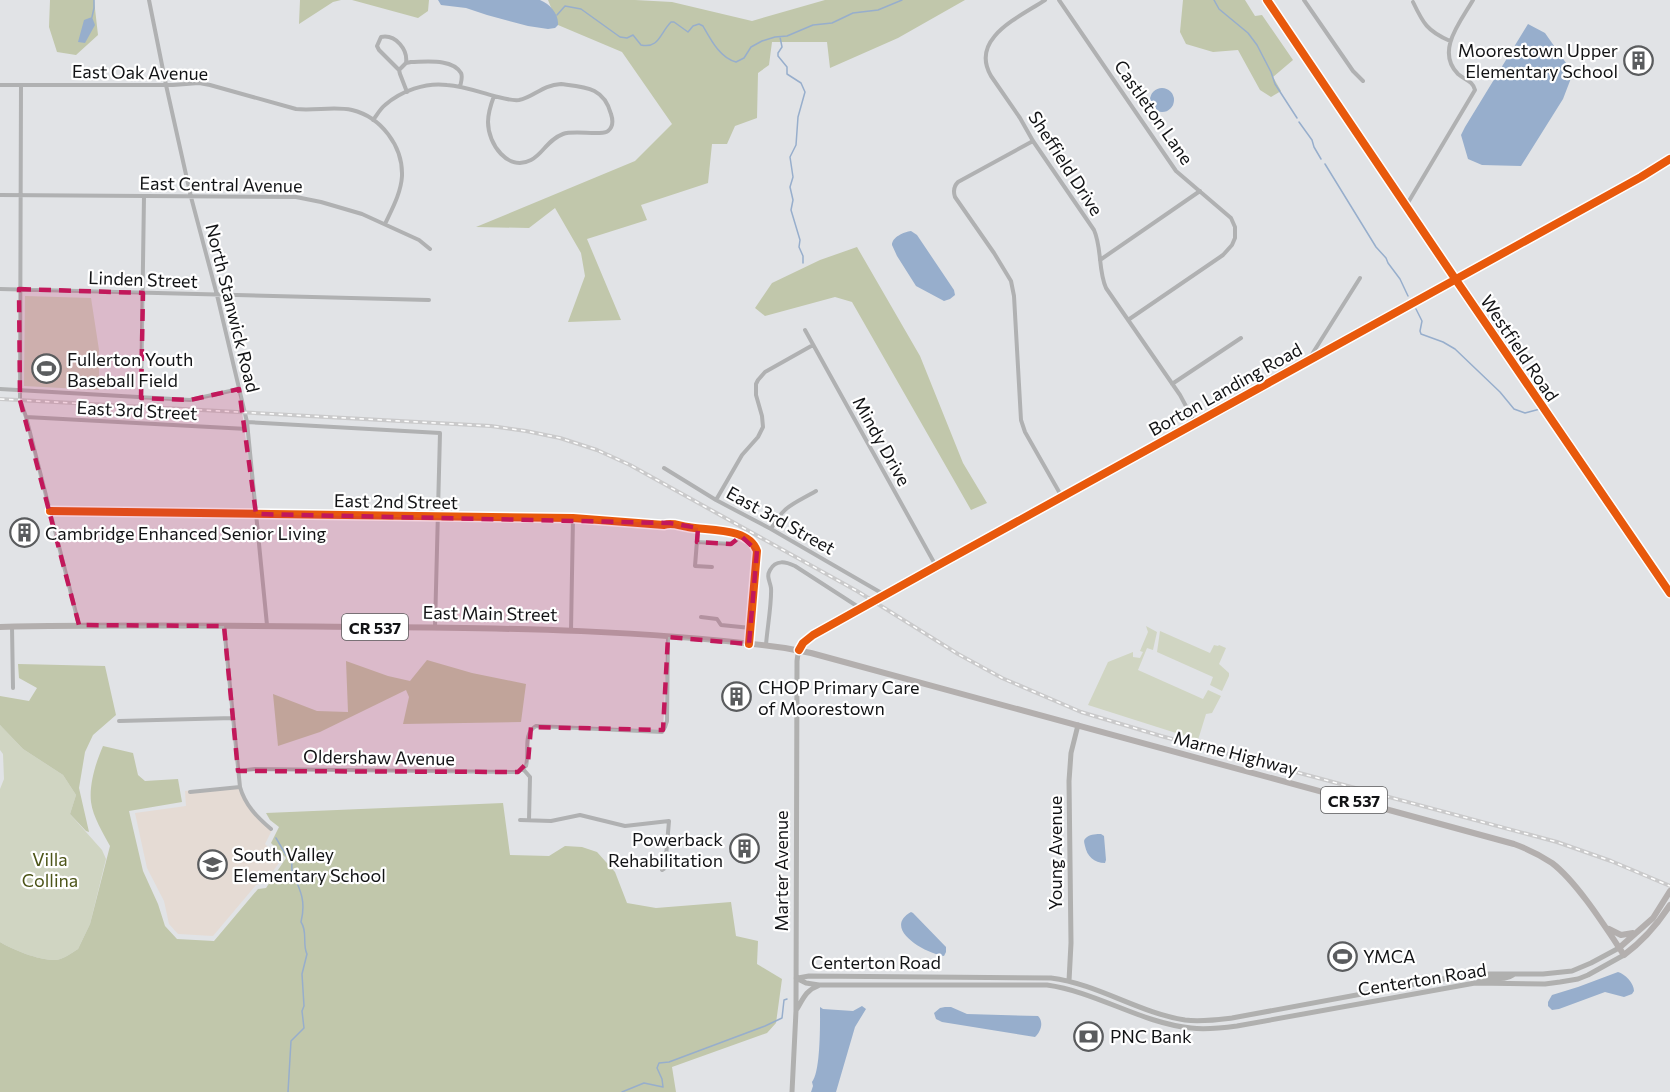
<svg xmlns="http://www.w3.org/2000/svg" width="1670" height="1092" viewBox="0 0 1670 1092" font-family="Commissioner,sans-serif">
<rect width="100%" height="100%" fill="#e1e3e6"/>
<path fill="#e5dbd4" d="M240,787L247,804L259,819L273,828L265,844L281,860L266,881L256,885L213,936L178,934L169,924L164,901L147,868L135,813L186,806L185,791Z"/>
<path fill="#d0d5c2" d="M25,296L91,298L99,350V390L24,386Z
M1146,626L1157,632L1153,650L1147,648L1138,670L1203,699L1208,690L1221,696L1212,713L1206,714L1198,740L1088,705L1108,662L1133,652V657L1140,658L1143,652L1140,651L1148,632Z
M1160,631L1210,653L1214,645L1218,646L1219,645L1226,648L1219,664L1229,673V676L1222,691L1210,685L1213,677L1157,652Z
M0,725L23,749L63,775L76,795L70,814L102,850L106,859L90,924L78,949C72,953 63,959 56,960C41,961 13,950 0,942V789L4,779L3,754L0,750Z"/>
<path fill="#c1c7ab" d="M50,0H94L98,35L76,55L57,52L49,27Z
M300,0H341L333,2L299,24Z
M352,0H429L428,11L418,18Z
M548,0H635L672,2L752,21L825,0H965L898,38L830,68L827,42H772L769,65L758,73L757,118L735,126L727,144H712L708,183L641,205L647,220L587,239L621,320L568,322L585,276L581,253L555,208L529,228L476,227L635,161L672,124L622,52L558,25Z
M1183,0H1245L1255,16L1262,15L1293,60L1273,77L1281,91L1271,97L1260,90L1238,50L1213,52L1186,44L1180,32Z
M857,247L920,356L963,463L987,503L971,510L852,302L835,297L765,316L755,308L772,283L820,260Z
M427,660L472,673L526,684L521,722L403,724L409,697L406,690L320,732L278,746L273,694L317,711L348,712L346,661L388,676L410,681Z
M18,664L105,666L116,715L93,735L85,752L79,788L89,832L86,831L70,814L76,795L63,775L23,749L0,725V696L29,701L37,688L19,678Z
M103,746L133,753L138,775L145,781L178,779L182,802L129,811L143,871L158,904L165,926L177,939L214,941L258,889L266,888L286,858L271,843L279,827L270,820L266,813L503,803L510,855L549,856L565,846L582,847L597,852L615,872L627,903L656,908L731,902L736,936L758,941L757,964L782,979L776,1023L767,1033L672,1067L676,1092H0V942C13,950 41,961 56,960C63,959 72,953 78,949L90,924L110,846C103,833 93,817 91,802C89,784 96,762 103,746Z"/>
<path fill="#97aecc" d="M438,0H540C550,4 559,14 558,25L555,28L548,29L528,26L487,15L466,8L441,5Z
M92,17L95,25L85,43L78,42L84,20Z
M1528,24L1545,33L1573,73L1563,99L1521,166L1482,165L1468,159L1461,135L1465,127Z
M1150 100a12 12 0 1 1 24 0a12 12 0 1 1-24 0Z
M911,231L917,235L954,290L955,295L950,299L944,301L916,286L897,256L892,245C892,237 904,232 911,231Z
M1101,834L1104,836L1106,860L1105,863C1094,863 1087,856 1085,846C1084,841 1083,840 1087,837C1091,834 1097,834 1101,834Z
M911,912L913,913L946,947V952L944,956C927,954 881,929 911,912Z
M1618,972C1625,974 1634,983 1634,991L1632,994L1624,997L1605,992L1559,1009L1552,1010L1548,1006V1002L1552,995L1578,987Z
M862,1006L866,1009L855,1027L836,1092H811L813,1086L812,1082C821,1071 820,1021 820,1007L823,1009L853,1011Z
M945,1007H951L967,1014L1038,1016C1044,1022 1041,1032 1035,1037L942,1022L936,1019L934,1013L940,1008Z"/>
<g fill="none" stroke-linecap="round" stroke-linejoin="round">
<path stroke="#97aecc" stroke-width="1.5" d="M1214,0L1219,9L1248,33L1257,45L1271,72L1275,84L1297,118
M557,15L565,6L581,9L620,37L627,38L633,35L641,45C659,49 660,33 671,22H674L688,32L693,26L699,24L703,26C711,40 720,58 736,62L744,58L751,47L762,41L775,37L787,36L813,25L832,23L853,13L878,10L902,0
M92,17L94,8V0
M780,37L782,47L778,53V56L787,67V74L801,83L805,92L798,117L796,145L790,157L793,177L790,187L793,200L791,210L800,240L799,247L803,256V263
M1299,122L1312,140L1314,147L1321,159
M1325,164L1376,247L1386,258L1388,263L1400,279L1408,296
M1416,309L1422,321L1420,331L1421,334L1443,342L1455,349L1500,392L1514,409L1525,413L1540,409
M276,838L286,855L292,859C292,864 291,870 293,874C301,891 306,902 301,922C308,932 302,944 307,954L302,974L304,1006L302,1011L304,1028L291,1041L288,1092
M622,1092L644,1083L663,1087L662,1079L657,1068L659,1063L669,1062L765,1026L782,1018L784,1000L787,999"/>
<path stroke="#b0b1b2" stroke-width="4" d="M149,0L166,85L191,197L217,295L247,422L267,625
M1045,0C1020,17 969,38 991,76L1020,118L1033,141L1094,230C1102,248 1098,270 1106,288L1180,395L1195,423
M1059,0L1176,171L1231,218L1235,227V238L1232,245L1223,255L1128,320
M1304,0L1353,71L1363,81
M1413,2C1423,23 1427,31 1450,41
M399,70L379,50L377,46L381,37C396,34 408,50 406,63
M561,84C585,87 604,87 611,114C613,120 613,127 608,131C602,136 574,130 563,134C547,140 543,154 531,160C508,172 488,144 488,122C488,113 491,104 494,96C502,98 511,101 519,100C534,97 542,85 561,84Z
M0,85H173L199,83L210,85L296,109C315,111 334,106 352,110C381,117 403,146 402,176C401,193 392,209 385,224
M21,85L20,400L26,417L79,625
M407,92L400,74L399,70L406,63L411,62C425,62 452,58 461,73C463,77 461,82 460,87
M373,120C377,115 380,109 385,105C401,91 426,82 447,85C463,86 479,92 494,96
M1033,141L958,182C954,186 953,191 955,197L994,253L1011,281L1014,296L1021,420L1025,432L1062,497
M0,195L296,197L321,202L362,214L419,240L430,249
M1406,206L1475,90C1473,81 1465,80 1458,74C1435,51 1461,21 1473,0
M1100,260L1200,191
M0,289L429,300
M805,330L936,566
M1309,359L1360,278
M1172,384L1241,338
M0,389L190,400L239,389
M141,398L144,196
M26,417L247,429
M247,422L440,433L435,627
M664,468L716,500L771,529L885,595
M716,500L742,455L758,437L763,427L762,416L756,395V384L758,380L765,372L813,345
M50,511L573,518L664,525C673,522 679,526 688,527C708,531 749,527 757,551L749,643
M698,528L695,566L712,567
M771,529C784,505 794,504 816,491
M697,542L731,544L741,536
M701,617L717,619L721,625L751,628
M224,626L240,787C245,805 257,817 271,829
M12,627L13,688
M571,630L573,518
M766,645C767,630 772,602 771,588C770,581 766,577 770,570C776,559 786,562 795,566L860,608
M119,721L233,718
M523,769L530,777L529,820
M238,771L255,769L518,772L526,766C530,752 522,734 536,726L662,732L665,727L667,721L668,637
M190,792L240,787
M520,820L551,821L580,815L625,826L669,821L665,868L662,870"/>
<path stroke="#b0b0af" stroke-width="5" d="M1267,0L1456,280L1670,593
M796,978L806,983L819,985H1047C1097,992 1141,1023 1191,1028C1207,1030 1222,1028 1237,1026L1475,983L1545,984L1560,982L1578,979L1588,975L1624,955
M798,978L809,976L1051,978C1098,984 1139,1013 1185,1020C1201,1022 1216,1020 1232,1018L1459,976L1483,974H1543L1572,971L1591,963L1619,948
M1069,981L1071,943L1069,781L1071,753L1078,725
M1479,981C1490,976 1503,982 1513,975
M797,1009C803,999 806,990 818,986
M792,1092L796,1011L797,661C798,648 803,643 813,635C1088,481 1365,331 1641,177L1670,159"/>
<path stroke="#b3afae" stroke-width="6" d="M0,627C126,624 251,626 377,627C513,628 650,630 785,648L811,653L1514,844C1528,849 1540,855 1552,863C1577,882 1606,928 1624,955C1643,941 1657,925 1670,905
M1609,929L1621,935L1633,933
M1619,948L1653,918L1670,891"/>
<defs>
<path id="rail" d="M0,399L491,426L526,431L560,438L597,450L630,465L857,591L958,654L1002,678L1081,712L1161,736L1557,842L1611,861L1670,886"/>
</defs>
<use href="#rail" stroke="#cacacb" stroke-width="4"/>
<use href="#rail" stroke="#fff" stroke-width="1.5" stroke-dasharray="4.5" stroke-linecap="butt"/>
<defs>
<path id="cycleway" d="M1267,0L1456,280L1670,593
M50,511L573,518L664,525C673,522 679,526 688,527C708,531 749,527 757,551L749,644
M799,650L803,643L813,635C1088,481 1365,331 1641,177L1670,159"/>
</defs>
<use href="#cycleway" stroke="#fff" stroke-width="11"/>
<use href="#cycleway" stroke="#e8590c" stroke-width="8"/>
</g>
<path fill="#c2185b" fill-opacity="0.2" stroke="#c2185b" stroke-width="4.5" stroke-dasharray="12 8" stroke-linejoin="round" d="M19,289L143,293L141,398L190,400L239,389L256,514L670,523L698,528L697,542L731,544L741,536L757,551L749,644L668,637L663,730L531,727L528,762L518,772L238,771L224,626L79,625L20,400Z"/>
<defs>
<symbol id="building-ring" viewBox="-11 -11 22 22"><circle r="9.5" fill="#fff" stroke="#5a5c5e" stroke-width="1.5"/><path d="M-4-6H4V6H1V3H-1V6H-4ZM-2.5-4.3h1.7v1.8h-1.7ZM.8-4.3h1.7v1.8H.8ZM-2.5-1h1.7V.8h-1.7ZM.8-1h1.7V.8H.8Z" fill="#5a5c5e"/></symbol>
<symbol id="stadium-ring" viewBox="-11 -11 22 22"><circle r="9.5" fill="#fff" stroke="#5a5c5e" stroke-width="1.5"/><path d="M0-5a6.5 5 0 1 0 0 10a6.5 5 0 1 0 0-10ZM-3.5-1.8h7v3.6h-7Z" fill="#5a5c5e"/></symbol>
<symbol id="school-ring" viewBox="-11 -11 22 22"><circle r="9.5" fill="#fff" stroke="#5a5c5e" stroke-width="1.5"/><path d="M0-5L7-2L0 1L-7-2ZM-4 1L0 2.5L4 1V4Q0 6-4 4Z" fill="#5a5c5e"/></symbol>
<symbol id="bank-ring" viewBox="-11 -11 22 22"><circle r="9.5" fill="#fff" stroke="#5a5c5e" stroke-width="1.5"/><path d="M-6-4H6V4H-6ZM0-2.3a2.3 2.3 0 1 0 0 4.6a2.3 2.3 0 1 0 0-4.6Z" fill="#5a5c5e"/></symbol>
</defs>
<g fill-rule="evenodd">
<use href="#building-ring" x="1622" y="44" width="33" height="33"/>
<use href="#stadium-ring" x="30" y="352" width="33" height="33"/>
<use href="#building-ring" x="8" y="516" width="33" height="33"/>
<use href="#building-ring" x="720" y="680" width="33" height="33"/>
<use href="#building-ring" x="728" y="832" width="33" height="33"/>
<use href="#school-ring" x="196" y="848" width="33" height="33"/>
<use href="#stadium-ring" x="1326" y="940" width="33" height="33"/>
<use href="#bank-ring" x="1072" y="1020" width="33" height="33"/>
</g>
<g text-anchor="middle" dominant-baseline="central" stroke-width="4.5" stroke-linejoin="round" paint-order="stroke">
<g fill="#fff" stroke="#595a5b" stroke-width="1.5">
<rect x="342" y="614" width="66" height="26" rx="4.5"/>
<rect x="1321" y="787" width="66" height="26" rx="4.5"/>
</g>
<g font-size="16" font-weight="bold" fill="#121315">
<text x="375" y="627">CR 537</text>
<text x="1354" y="800">CR 537</text>
</g>
<g font-size="18" fill="#121315" stroke="#fff" text-anchor="start">
<text x="1618" y="50" text-anchor="end">Moorestown Upper<tspan x="1618" dy="21">Elementary School</tspan></text>
<text x="67" y="359">Fullerton Youth<tspan x="67" dy="21">Baseball Field</tspan></text>
<text x="45" y="533">Cambridge Enhanced Senior Living</text>
<text x="758" y="687">CHOP Primary Care<tspan x="758" dy="21">of Moorestown</tspan></text>
<text x="723" y="839" text-anchor="end">Powerback<tspan x="723" dy="21">Rehabilitation</tspan></text>
<text x="233" y="854">South Valley<tspan x="233" dy="21">Elementary School</tspan></text>
<text x="1363" y="956">YMCA</text>
<text x="1110" y="1036">PNC Bank</text>
</g>
<g font-size="18" fill="#121315" stroke="#fff">
<text transform="translate(140 72) rotate(1)">East Oak Avenue</text>
<text transform="translate(1154 112) rotate(55)">Castleton Lane</text>
<text transform="translate(1066 163) rotate(57)">Sheffield Drive</text>
<text transform="translate(221 184) rotate(1)">East Central Avenue</text>
<text transform="translate(143 279) rotate(2)">Linden Street</text>
<text transform="translate(233 308) rotate(76)">North Stanwick Road</text>
<text transform="translate(1520 348) rotate(56)">Westfield Road</text>
<text transform="translate(1225 389) rotate(-29)">Borton Landing Road</text>
<text transform="translate(137 410) rotate(3)">East 3rd Street</text>
<text transform="translate(882 441) rotate(61)">Mindy Drive</text>
<text transform="translate(396 501) rotate(1)">East 2nd Street</text>
<text transform="translate(781 520) rotate(29)">East 3rd Street</text>
<text transform="translate(490 613) rotate(1)">East Main Street</text>
<text transform="translate(1236 753) rotate(15)">Marne Highway</text>
<text transform="translate(379 757) rotate(1)">Oldershaw Avenue</text>
<text transform="translate(1055 853) rotate(-90)">Young Avenue</text>
<text transform="translate(781 871) rotate(-90)">Marter Avenue</text>
<text x="876" y="962">Centerton Road</text>
<text transform="translate(1422 979) rotate(-9)">Centerton Road</text>
</g>
<g font-size="18" fill="#4d5519" stroke="#fff">
<text x="50" y="859">Villa<tspan x="50" dy="21">Collina</tspan></text>
</g>
</g>
</svg>
